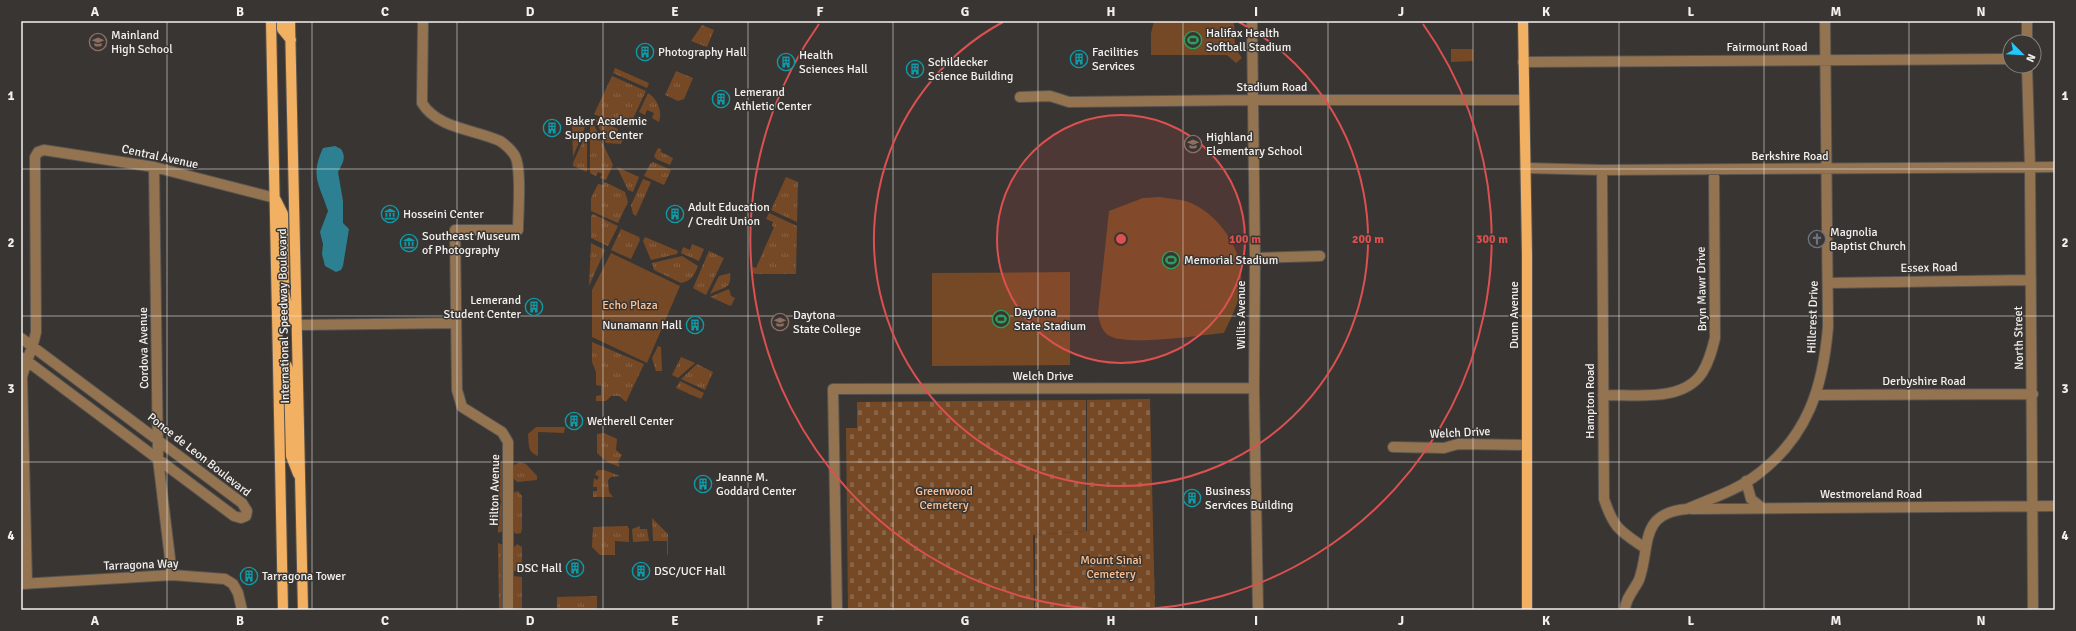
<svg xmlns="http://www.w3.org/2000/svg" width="2076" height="631" viewBox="0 0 2076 631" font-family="Signika,sans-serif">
<defs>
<pattern id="grass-tufts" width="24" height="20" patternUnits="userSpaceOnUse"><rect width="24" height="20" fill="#764926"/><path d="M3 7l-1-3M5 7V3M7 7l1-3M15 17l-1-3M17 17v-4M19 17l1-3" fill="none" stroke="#8a6446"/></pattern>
<pattern id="cemetery-stones" width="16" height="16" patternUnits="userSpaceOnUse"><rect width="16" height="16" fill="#764926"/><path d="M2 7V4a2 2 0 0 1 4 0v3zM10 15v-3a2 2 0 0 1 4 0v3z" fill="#8a6446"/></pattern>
</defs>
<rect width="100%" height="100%" fill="#393532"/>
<path fill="url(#grass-tufts)" d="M702,25L714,30L707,47L691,41Z
M615,68L649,83L647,88L613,73Z
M676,71L693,78L684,99L678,101L665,95Z
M612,76L646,91L629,127L621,124L620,126L594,114Z
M648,93C657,98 663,112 659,122L652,118L654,113L647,110L645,115L639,112Z
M595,119L618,129L617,132L625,135L621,144L606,143Z
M591,125H594L613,165L606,180L600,178L602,174L598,172L596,176L590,173V127Z
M572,126L585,127L573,157Z
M587,132V172L573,166V163Z
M658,148L661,149V152L673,158L670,165L656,159L654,156Z
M653,162L671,170L664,185L644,176L650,164Z
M617,167L639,177L633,192L628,190Z
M786,177L798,182L797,222L771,210Z
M643,179L651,182L636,216L633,214L631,205Z
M605,182L625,192L628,202L618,223L591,211V198L598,184L603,185Z
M769,213L797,226L796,274H755L751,272L753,267L756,268L774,227L772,226L773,222L766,219Z
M593,214L618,226L608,246L591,238V216Z
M621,229L639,237L640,240L631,259L611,250Z
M645,237L678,251L677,254L651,260L643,241Z
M591,243L605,250L589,286L591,244Z
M692,244L704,249L699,261L681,253L683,247L690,250Z
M709,251L724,258L706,295L693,288Z
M682,256L698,266C694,275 692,281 681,283L654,270L652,263Z
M730,273C732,290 723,287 710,294L719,276Z
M729,289L731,296L735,298L731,306L710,297Z
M592,342L644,364L626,402L619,396H611L606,401H596V396L601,395V386L596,385V372L592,362Z
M658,346L661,347L662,371H656L652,358Z
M681,357L695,363L678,378L672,375Z
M697,364L713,372L705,390L681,379Z
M680,381L704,393L701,399L676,388Z
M604,433L617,439L616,450L622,455L618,462L620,467L607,462L597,453V434Z
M499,461L505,464L503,531L498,533V511L501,502L498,492Z
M520,462L526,464L537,476V480L517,482L514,479V465Z
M598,470H604L620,476L611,477L608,480L609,492L613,497H593V491H597V487H593L594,478L597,480L599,477L595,474Z
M518,491L522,496V529L521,533L516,534L512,530L513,493Z
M652,518L668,534V554L667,555V541H653Z
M627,526L629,529V542L615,541V555H600L592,547L593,527Z
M640,526V529H647L649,541L633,542L632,529Z
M498,543L503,545L504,610H499Z
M517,544L522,547V571H512V549Z
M512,576L522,577V610L557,609V597L597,596V610H513Z"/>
<path fill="url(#cemetery-stones)" d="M1150,399L1155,610H1035V535L1087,531V400Z
M1086,400V531L1033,535L1034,610H848L846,428H857V402Z"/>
<path fill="#764926" d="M1154,21H1234L1235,48L1242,58L1236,63L1227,55H1151V33Z
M1451,49H1473V61L1451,62Z
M1160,197C1170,199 1183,199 1193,204C1222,218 1245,253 1241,286C1239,303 1231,318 1224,333C1200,335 1125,347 1108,335C1101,330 1099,320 1098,313L1109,211L1143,198Z
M611,253L680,286L647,363L592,337V290Z
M1070,272V365L932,366V273Z
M536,427H565L564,433L538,432V456C527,452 529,444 528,434Z"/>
<path fill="#2c8091" d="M335,146L341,149C347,158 342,164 338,172L343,201V223L349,229L343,266L341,270L336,272L325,266L322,254L323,244L320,232L328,211C319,183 310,177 323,148Z"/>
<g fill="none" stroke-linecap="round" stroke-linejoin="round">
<defs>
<path id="minor" d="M423,21L422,103C438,129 474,129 500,141C506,145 511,149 515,156C522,169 518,213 518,230H455L457,390L462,407L502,432L508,442V610
M1252,21L1255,258L1254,388L1258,610
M2027,21V42
M1523,62L2010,59
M2027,66L2030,167L2033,610
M1020,97L1050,96L1069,102L1254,100H1524
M154,167L158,459L172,575
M1526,168L1602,170L2055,167
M1602,170L1604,499C1614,529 1620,531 1645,548
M1255,258L1320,256
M1828,283L2031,280
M297,325L455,323
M21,338L242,503L247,511L246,516L241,518L234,516L23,358
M1603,395C1634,394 1682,403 1702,373C1709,362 1712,350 1715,338L1714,170
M1816,395L2033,394
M1393,447L1444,448L1458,444L1527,445
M1746,481L1751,499L1762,508
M1691,509L2055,506
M21,584L172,575L225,579L233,584L238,593L242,610
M27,584L22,377C26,361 33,348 36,332L35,157L38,152L44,150L154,167L275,198
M837,610L833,389L1254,388
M1625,610C1625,599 1634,590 1639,580C1651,547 1638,513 1687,509C1710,499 1738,490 1758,474C1808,436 1823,387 1828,327L1825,21"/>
<path id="major" d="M271,21L283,610
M282,21V29L291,40
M290,21L303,610
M1523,21L1527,255V610
M276,200L283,214L284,291L287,306L296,324
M278,359L287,366L289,373L291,456L298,474"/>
</defs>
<use href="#minor" stroke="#575350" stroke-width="12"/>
<use href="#major" stroke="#575350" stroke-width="12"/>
<use href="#minor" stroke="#947450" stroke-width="10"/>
<use href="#major" stroke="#f1b062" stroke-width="10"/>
</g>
<path fill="none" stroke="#f3f1ef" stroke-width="1" stroke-opacity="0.55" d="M167,21V610M312,21V610M457,21V610M603,21V610M748,21V610M893,21V610M1038,21V610M1183,21V610M1328,21V610M1473,21V610M1619,21V610M1764,21V610M1909,21V610M21,169H2055M21,316H2055M21,462H2055"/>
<circle cx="1121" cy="239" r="124" fill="#dc5050" fill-opacity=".12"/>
<g fill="none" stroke="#dc5050" stroke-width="2">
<circle cx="1121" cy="239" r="124"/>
<path d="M1239 22A247 247 0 1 1 1003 22"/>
<path d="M1118 610A371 371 0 0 1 819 24M1423 24A371 371 0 0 1 1124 610"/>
</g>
<defs>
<symbol id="stadium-ring" viewBox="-11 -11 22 22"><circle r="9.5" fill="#393532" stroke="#2e9e5b" stroke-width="1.5"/><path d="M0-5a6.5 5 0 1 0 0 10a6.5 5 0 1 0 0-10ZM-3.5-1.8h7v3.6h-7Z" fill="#2e9e5b"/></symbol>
<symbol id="school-ring" viewBox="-11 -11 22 22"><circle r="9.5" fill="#393532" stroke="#8d6e63" stroke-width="1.5"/><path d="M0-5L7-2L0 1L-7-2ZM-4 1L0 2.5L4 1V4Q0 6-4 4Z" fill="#8d6e63"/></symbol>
<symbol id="building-ring" viewBox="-11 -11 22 22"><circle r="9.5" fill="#393532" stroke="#0f9aa8" stroke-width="1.5"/><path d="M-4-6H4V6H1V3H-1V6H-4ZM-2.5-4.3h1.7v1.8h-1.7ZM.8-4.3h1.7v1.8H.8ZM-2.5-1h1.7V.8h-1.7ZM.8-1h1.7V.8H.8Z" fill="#0f9aa8"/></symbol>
<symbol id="museum-ring" viewBox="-11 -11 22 22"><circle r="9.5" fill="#393532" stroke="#0f9aa8" stroke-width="1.5"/><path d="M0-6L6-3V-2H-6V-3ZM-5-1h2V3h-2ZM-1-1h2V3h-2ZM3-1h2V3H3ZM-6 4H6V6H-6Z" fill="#0f9aa8"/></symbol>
<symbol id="church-ring" viewBox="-11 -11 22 22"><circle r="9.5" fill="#393532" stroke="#6b7280" stroke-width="1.5"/><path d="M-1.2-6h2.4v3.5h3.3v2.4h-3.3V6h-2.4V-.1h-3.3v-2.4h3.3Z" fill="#6b7280"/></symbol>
<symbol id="university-ring" viewBox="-11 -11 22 22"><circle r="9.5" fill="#393532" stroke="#8d6e63" stroke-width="1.5"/><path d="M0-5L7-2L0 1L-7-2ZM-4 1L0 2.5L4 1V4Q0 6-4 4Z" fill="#8d6e63"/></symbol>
</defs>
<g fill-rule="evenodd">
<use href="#stadium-ring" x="1183" y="30" width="20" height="20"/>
<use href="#school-ring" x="88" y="32" width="20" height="20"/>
<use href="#building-ring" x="635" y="42" width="20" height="20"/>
<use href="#building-ring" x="1069" y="49" width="20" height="20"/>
<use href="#building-ring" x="776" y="52" width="20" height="20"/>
<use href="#building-ring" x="905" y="59" width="20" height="20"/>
<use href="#building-ring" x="711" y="89" width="20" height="20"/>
<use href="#building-ring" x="542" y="118" width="20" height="20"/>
<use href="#school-ring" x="1183" y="134" width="20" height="20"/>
<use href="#museum-ring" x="380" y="204" width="20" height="20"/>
<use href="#building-ring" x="665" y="204" width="20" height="20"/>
<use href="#church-ring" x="1807" y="229" width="20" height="20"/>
<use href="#museum-ring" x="399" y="233" width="20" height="20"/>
<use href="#stadium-ring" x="1161" y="250" width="20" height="20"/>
<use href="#building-ring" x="524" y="297" width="20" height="20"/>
<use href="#stadium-ring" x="991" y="309" width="20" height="20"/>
<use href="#university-ring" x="770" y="312" width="20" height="20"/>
<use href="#building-ring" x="685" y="315" width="20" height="20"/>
<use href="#building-ring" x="564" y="411" width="20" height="20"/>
<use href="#building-ring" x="693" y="474" width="20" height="20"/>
<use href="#building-ring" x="1182" y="488" width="20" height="20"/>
<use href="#building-ring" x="565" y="558" width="20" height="20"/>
<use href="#building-ring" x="631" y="561" width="20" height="20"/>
<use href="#building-ring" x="239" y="566" width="20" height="20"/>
</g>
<g text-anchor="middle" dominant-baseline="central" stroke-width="3" stroke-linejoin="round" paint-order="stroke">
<g font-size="12" fill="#f3f1ef" stroke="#393532" text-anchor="start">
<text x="1206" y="33">Halifax Health<tspan x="1206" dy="14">Softball Stadium</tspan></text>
<text x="111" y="35">Mainland<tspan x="111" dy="14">High School</tspan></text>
<text x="658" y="52">Photography Hall</text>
<text x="1092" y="52">Facilities<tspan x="1092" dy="14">Services</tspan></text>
<text x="799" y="55">Health<tspan x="799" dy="14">Sciences Hall</tspan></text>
<text x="928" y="62">Schildecker<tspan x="928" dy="14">Science Building</tspan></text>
<text x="734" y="92">Lemerand<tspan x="734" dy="14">Athletic Center</tspan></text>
<text x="565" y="121">Baker Academic<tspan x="565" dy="14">Support Center</tspan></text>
<text x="1206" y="137">Highland<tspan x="1206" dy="14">Elementary School</tspan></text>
<text x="688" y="207">Adult Education<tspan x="688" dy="14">/ Credit Union</tspan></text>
<text x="403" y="214">Hosseini Center</text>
<text x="1830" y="232">Magnolia<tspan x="1830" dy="14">Baptist Church</tspan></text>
<text x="422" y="236">Southeast Museum<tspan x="422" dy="14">of Photography</tspan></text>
<text x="1184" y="260">Memorial Stadium</text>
<text x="521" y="300" text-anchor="end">Lemerand<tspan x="521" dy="14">Student Center</tspan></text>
<text x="1014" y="312">Daytona<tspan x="1014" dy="14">State Stadium</tspan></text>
<text x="793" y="315">Daytona<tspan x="793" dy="14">State College</tspan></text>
<text x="682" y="325" text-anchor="end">Nunamann Hall</text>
<text x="587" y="421">Wetherell Center</text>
<text x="716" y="477">Jeanne M.<tspan x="716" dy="14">Goddard Center</tspan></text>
<text x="1205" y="491">Business<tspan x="1205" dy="14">Services Building</tspan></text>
<text x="562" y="568" text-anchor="end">DSC Hall</text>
<text x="654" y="571">DSC/UCF Hall</text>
<text x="262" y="576">Tarragona Tower</text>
</g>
<g font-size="12" fill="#f3f1ef" stroke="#393532">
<text x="1767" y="47">Fairmount Road</text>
<text x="1272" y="87">Stadium Road</text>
<text x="1790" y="156">Berkshire Road</text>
<text transform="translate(160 157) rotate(12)">Central Avenue</text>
<text transform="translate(1929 268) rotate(-1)">Essex Road</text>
<text transform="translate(1702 289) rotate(-91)">Bryn Mawr Drive</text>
<text transform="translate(1241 315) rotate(-90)">Willis Avenue</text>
<text transform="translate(1514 315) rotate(-90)">Dunn Avenue</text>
<text transform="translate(284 316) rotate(-91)">International Speedway Boulevard</text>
<text transform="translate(1813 317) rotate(-88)">Hillcrest Drive</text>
<text transform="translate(2019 338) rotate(-91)">North Street</text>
<text transform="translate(144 348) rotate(-91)">Cordova Avenue</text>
<text x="1043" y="376">Welch Drive</text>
<text x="1924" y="381">Derbyshire Road</text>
<text transform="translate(1590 401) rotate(-90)">Hampton Road</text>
<text transform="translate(1460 433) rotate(-3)">Welch Drive</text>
<text transform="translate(199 455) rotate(38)">Ponce de Leon Boulevard</text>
<text transform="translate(495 490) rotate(-89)">Hilton Avenue</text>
<text x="1871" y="494">Westmoreland Road</text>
<text transform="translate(141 565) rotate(-2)">Tarragona Way</text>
</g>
<g font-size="12" fill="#fcc094" stroke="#393532">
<text x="630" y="305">Echo Plaza</text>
<text x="944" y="491">Greenwood<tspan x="944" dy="14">Cemetery</tspan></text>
<text x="1111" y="560">Mount Sinai<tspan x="1111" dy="14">Cemetery</tspan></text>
</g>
</g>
<circle cx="1121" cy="239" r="6" fill="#dc5050" stroke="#393532" stroke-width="2"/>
<g font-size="12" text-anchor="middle" font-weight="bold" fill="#dc5050" stroke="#393532" stroke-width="3" stroke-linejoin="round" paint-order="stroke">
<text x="1245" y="243">100 m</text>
<text x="1368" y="243">200 m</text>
<text x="1492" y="243">300 m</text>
</g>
<rect width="2076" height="631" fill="none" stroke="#393532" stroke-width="44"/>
<g transform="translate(2022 54) rotate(114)"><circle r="19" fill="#393532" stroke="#83807e"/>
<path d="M0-3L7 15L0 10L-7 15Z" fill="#20c9fd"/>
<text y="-6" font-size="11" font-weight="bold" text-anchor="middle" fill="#f3f1ef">N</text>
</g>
<rect x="22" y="22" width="2032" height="587" fill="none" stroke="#f3f1ef" stroke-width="1.5"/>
<g font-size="13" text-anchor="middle" font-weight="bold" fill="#f3f1ef">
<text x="95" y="16">A</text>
<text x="240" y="16">B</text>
<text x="385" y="16">C</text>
<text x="530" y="16">D</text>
<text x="675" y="16">E</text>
<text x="820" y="16">F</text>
<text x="965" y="16">G</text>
<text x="1111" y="16">H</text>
<text x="1256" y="16">I</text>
<text x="1401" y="16">J</text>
<text x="1546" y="16">K</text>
<text x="1691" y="16">L</text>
<text x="1836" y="16">M</text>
<text x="1981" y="16">N</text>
<text x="11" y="100">1</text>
<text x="2065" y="100">1</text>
<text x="11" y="247">2</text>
<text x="2065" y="247">2</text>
<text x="11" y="393">3</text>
<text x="2065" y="393">3</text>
<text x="11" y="540">4</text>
<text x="2065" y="540">4</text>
<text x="95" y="625">A</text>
<text x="240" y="625">B</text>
<text x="385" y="625">C</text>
<text x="530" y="625">D</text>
<text x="675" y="625">E</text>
<text x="820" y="625">F</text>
<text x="965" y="625">G</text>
<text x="1111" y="625">H</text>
<text x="1256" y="625">I</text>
<text x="1401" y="625">J</text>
<text x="1546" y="625">K</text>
<text x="1691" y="625">L</text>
<text x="1836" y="625">M</text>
<text x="1981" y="625">N</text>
</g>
</svg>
